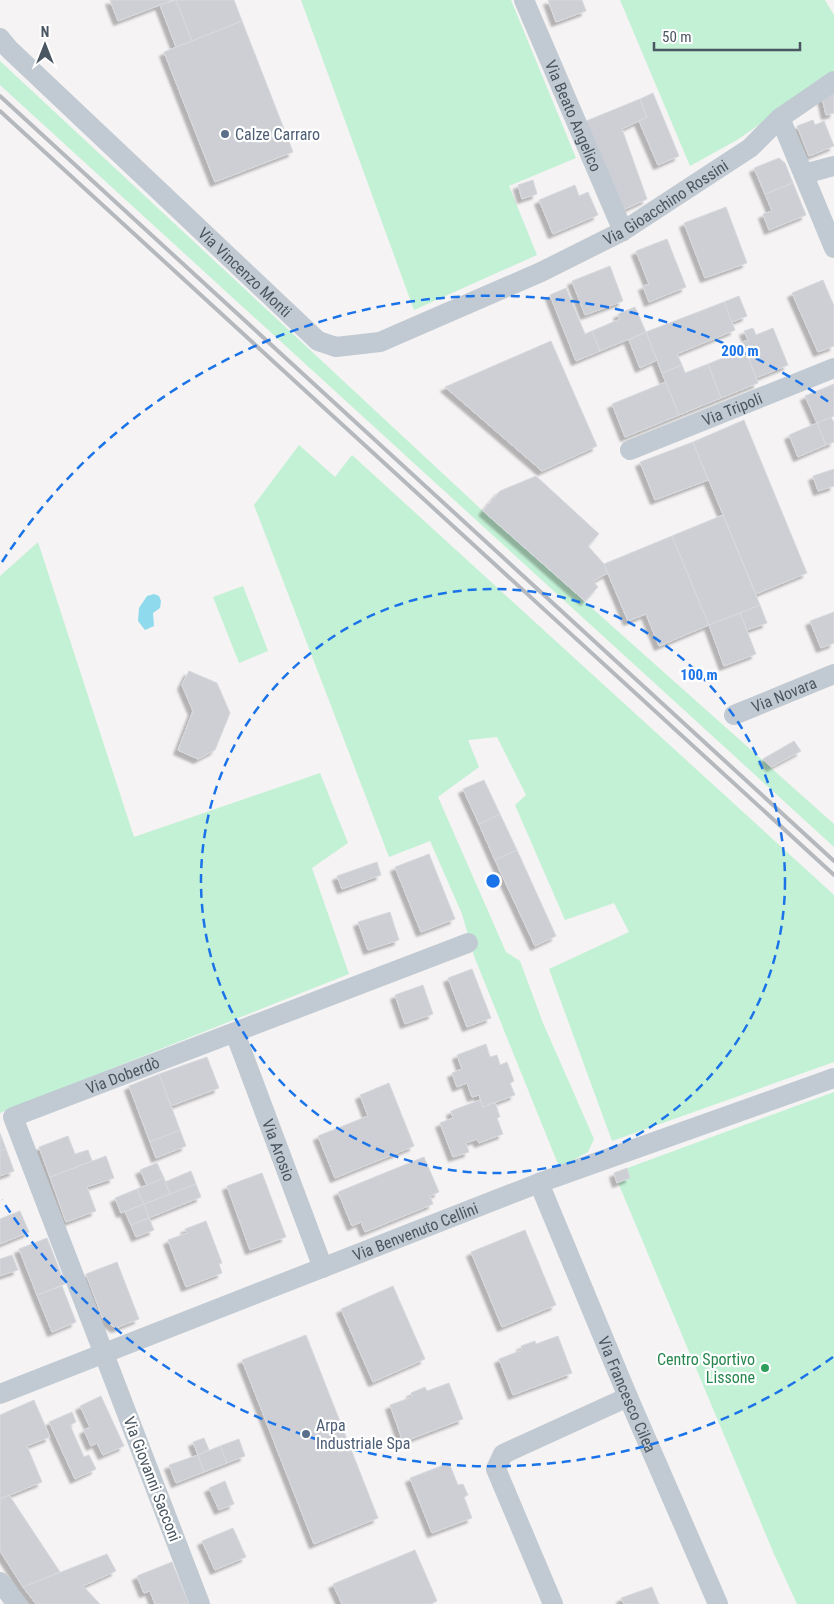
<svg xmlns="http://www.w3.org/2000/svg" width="834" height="1604" viewBox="0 0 834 1604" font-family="'Roboto Condensed',sans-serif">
<defs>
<filter id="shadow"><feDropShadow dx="-4.5" dy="4.5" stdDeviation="1" flood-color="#0004"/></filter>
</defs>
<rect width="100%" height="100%" fill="#f5f3f3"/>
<path fill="#c3f1d5" d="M301,0H511L576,158L509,186L537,255L414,310Z
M620,0H825L834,15V73L737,140L690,166Z
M0,61L483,511L834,824V847L0,85Z
M299,445L335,477L352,455L834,895V1062L612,1141L549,969L629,932L614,903L565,920L515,805L526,795L497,737L468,740L479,767L438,797L506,952L520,961L543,1023L594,1139L588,1152L566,1164H558L474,956L462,914L430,841L389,857L254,505Z
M38,542L134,837L320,773L348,843L312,868L349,974L0,1113V576Z
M243,586L268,651L239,663L213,597Z
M834,1092V1604H797L774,1554L614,1173Z"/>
<path fill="#90daee" d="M154,594L159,596L161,601L160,608L153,613L154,626L145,630L138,621L139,608L147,596Z"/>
<path fill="#cdcfd5" stroke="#d7d9de" filter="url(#shadow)" d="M110,0H173L118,21Z
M176,0L192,41L176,47L160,5Z
M176,0H234L242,21L192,41Z
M548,0H582L586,11L556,22Z
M242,21L293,152L215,182L164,52Z
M834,89V113L826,115L822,97Z
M653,93L679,156L658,165L639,121L647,117L640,99Z
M640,99L647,117L622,129L647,199L623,210L586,121Z
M813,120L815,125L824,121L834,146L809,156L797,126Z
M779,158L785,163L793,183L765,194L754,168Z
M533,180L537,194L522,199L518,185Z
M793,183L806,215L769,230L763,214L772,211L765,194Z
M575,185L579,196L588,192L598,215L553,234L539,200Z
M726,207L747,263L705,278L684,223Z
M667,239L686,287L649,302L643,286L649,284L636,251Z
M610,266L623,301L585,315L572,281Z
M823,280L834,306V346L818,352L792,293Z
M566,288L585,334L592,331L600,351L576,361L550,295Z
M739,296L747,316L732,322L724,302Z
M724,302L735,330L677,354L682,365L662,373L646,332Z
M635,307L646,332L600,351L592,331L620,319L618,314Z
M753,328L756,335L773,328L788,365L756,378L742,342L748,340L744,331Z
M646,332L657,360L640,368L629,340Z
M551,341L597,446L542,471L445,387Z
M745,349L758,383L721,398L708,364Z
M708,364L721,398L679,415L662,373L682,365L685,373Z
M666,382L679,415L625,437L612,404Z
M834,384V416L817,423L805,396Z
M831,417L834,423V442L826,445L817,423Z
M744,420L807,573L756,594L693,442Z
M817,423L826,445L798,457L789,435Z
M693,442L708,480L655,500L640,462Z
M834,469V486L818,491L813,476Z
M536,476L599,534L588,546L604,564L608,573L593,581L598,587L585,601L483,511L500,491Z
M723,515L760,605L709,625L672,536Z
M672,536L709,625L659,646L646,614L628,621L604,564Z
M760,605L767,623L747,630L740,613Z
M834,612V643L821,648L810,621Z
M740,613L756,654L724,666L709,625Z
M189,671L217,683L230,713L215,750L198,759L178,750L193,711L182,685Z
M794,741L801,751L771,767L763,759Z
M484,780L500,814L479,824L463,789Z
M500,814L517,850L495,860L479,824Z
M517,850L556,936L535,946L495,860Z
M429,854L455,919L421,932L395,867Z
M377,862L381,875L342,889L337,876Z
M390,912L399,940L368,950L358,922Z
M472,969L491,1018L467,1027L448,978Z
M423,985L433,1014L405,1024L395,995Z
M486,1044L490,1057L497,1055L500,1065L507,1062L514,1081L510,1083L515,1095L483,1107L479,1095L472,1097L467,1083L457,1087L452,1073L462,1069L457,1055Z
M207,1057L219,1088L171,1106L159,1074Z
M159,1074L180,1130L150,1142L129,1086Z
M389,1083L414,1146L335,1178L318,1136L368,1116L360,1095Z
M480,1100L483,1107L495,1102L500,1117L497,1118L503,1134L479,1143L477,1139L466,1143L469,1152L453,1157L440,1123L453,1118L451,1111Z
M180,1130L186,1146L156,1158L150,1142Z
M0,1133L6,1149L0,1151Z
M68,1136L75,1154L88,1150L92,1161L50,1177L39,1147Z
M6,1149L14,1171L0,1176V1151Z
M106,1156L114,1178L87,1187L96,1211L66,1222L50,1177Z
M424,1157L439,1192L430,1196L433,1204L365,1232L361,1222L352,1226L338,1192Z
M157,1163L164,1178L147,1185L140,1170Z
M627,1168L630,1178L617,1183L614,1173Z
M191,1171L196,1184L170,1194L165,1182Z
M262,1173L286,1237L250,1250L227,1186Z
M164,1178L170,1194L144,1204L137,1189Z
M196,1184L201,1197L149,1218L144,1204Z
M137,1189L144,1204L121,1213L115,1198Z
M144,1204L149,1218L131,1225L125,1212Z
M20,1211L29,1232L0,1244V1219Z
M149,1218L154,1230L136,1237L131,1225Z
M206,1221L222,1263L219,1264L222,1273L186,1287L168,1240L187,1233L185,1229Z
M525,1230L556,1305L502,1327L471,1252Z
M47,1238L65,1284L37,1295L19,1249Z
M12,1255L18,1270L0,1276V1259Z
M117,1262L139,1319L116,1328L103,1319L86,1274Z
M62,1286L76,1322L52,1332L37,1295Z
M393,1286L425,1359L373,1382L341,1309Z
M306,1335L378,1518L314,1544L242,1360Z
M558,1336L572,1373L513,1395L499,1359L522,1350L521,1346L535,1341L536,1344Z
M449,1383L463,1419L403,1442L390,1405L412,1397L411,1393L425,1387L427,1391Z
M101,1396L124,1446L103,1455L97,1443L91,1446L84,1430L90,1427L80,1406Z
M34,1400L50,1437L27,1446L42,1482L0,1499V1415Z
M72,1412L76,1422L70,1425L84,1457L89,1455L96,1469L75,1479L49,1422Z
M204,1438L209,1450L198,1455L193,1442Z
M239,1439L245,1456L227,1463L220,1446Z
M220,1446L227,1463L204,1472L198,1455Z
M198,1455L204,1472L176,1483L169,1465Z
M449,1463L458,1485L463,1484L468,1495L464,1497L472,1518L432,1533L410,1478Z
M225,1481L234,1504L219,1510L209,1488Z
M9,1495L60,1572L23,1587L0,1551V1499Z
M233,1528L246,1557L215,1570L202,1541Z
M415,1550L437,1601L431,1604H342L333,1584Z
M107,1554L116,1571L83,1586L100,1604H36L23,1587Z
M172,1562L189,1604H155L150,1591L144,1593L137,1576Z
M652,1587L659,1604H624L621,1598Z"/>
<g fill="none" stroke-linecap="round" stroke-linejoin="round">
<g stroke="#c1cad2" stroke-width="20">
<path id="s1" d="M524,0L623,231"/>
<path id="s2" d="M0,38L9,49L318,341L336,347L380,342L541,272L623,231L750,148L780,118L834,81"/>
<path d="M780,118L834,248"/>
<path d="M804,174L834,166"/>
<path id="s3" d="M630,450L834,368"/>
<path id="s4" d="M734,715L834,674"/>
<path id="s5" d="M235,1033L323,1268"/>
<path id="s6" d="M539,1183L628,1397L718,1604"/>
<path id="s7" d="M0,1394L539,1183L834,1078"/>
<path d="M0,1582L17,1604"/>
<path id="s8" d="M200,1604L13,1117L468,943"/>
<path d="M553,1604L496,1469L503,1454L628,1397"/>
</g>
<path stroke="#b5b8bd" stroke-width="4" d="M0,96L834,861
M0,111L834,875"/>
</g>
<g fill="none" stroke="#1a73e8" stroke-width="2.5" stroke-dasharray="9 6">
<circle cx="493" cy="881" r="292"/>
<path d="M833 1357A585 585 0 0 1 2 1200M2 562A585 585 0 0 1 833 405"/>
</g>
<g fill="#5c6f8a" stroke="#fff" stroke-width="2">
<circle cx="225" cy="134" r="5"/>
<circle cx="306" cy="1434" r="5"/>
</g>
<circle fill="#2e9e5b" stroke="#fff" stroke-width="2" cx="765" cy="1368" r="5"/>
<g text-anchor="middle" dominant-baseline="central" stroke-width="4.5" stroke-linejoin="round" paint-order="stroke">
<g font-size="16" fill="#4a5661" stroke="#fff">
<text stroke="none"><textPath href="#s1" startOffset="126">Via Beato Angelico</textPath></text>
<text stroke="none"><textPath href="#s2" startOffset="821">Via Gioacchino Rossini</textPath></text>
<text stroke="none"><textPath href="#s2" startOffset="339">Via Vincenzo Monti</textPath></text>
<text stroke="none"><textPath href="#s3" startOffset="110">Via Tripoli</textPath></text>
<text stroke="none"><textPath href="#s4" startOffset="54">Via Novara</textPath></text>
<text stroke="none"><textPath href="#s8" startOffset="639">Via Doberdò</textPath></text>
<text stroke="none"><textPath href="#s5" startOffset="125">Via Arosio</textPath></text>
<text stroke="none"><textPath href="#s7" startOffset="446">Via Benvenuto Cellini</textPath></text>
<text stroke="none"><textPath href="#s6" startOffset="229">Via Francesco Cilea</textPath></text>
<text transform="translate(152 1479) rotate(69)">Via Giovanni Sacconi</text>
</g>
<g font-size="16" fill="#4e5e75" stroke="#fff" text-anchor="start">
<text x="235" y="134">Calze Carraro</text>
<text x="316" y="1425">Arpa<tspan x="316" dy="18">Industriale Spa</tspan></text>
</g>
<g font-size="16" fill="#27864d" stroke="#fff" text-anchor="end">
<text x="755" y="1359">Centro Sportivo<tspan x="755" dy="18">Lissone</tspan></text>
</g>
</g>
<circle cx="493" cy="881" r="8" fill="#1a73e8" stroke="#fff" stroke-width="2.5"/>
<g font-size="15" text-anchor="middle" font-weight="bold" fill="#1a73e8" stroke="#fff" stroke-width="4.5" stroke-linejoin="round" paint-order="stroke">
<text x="740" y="356">200 m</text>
<text x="699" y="680">100 m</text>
</g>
<g transform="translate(45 45)" stroke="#ffffff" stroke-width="4" paint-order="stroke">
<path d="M0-4L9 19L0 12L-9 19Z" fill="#4a5661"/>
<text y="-8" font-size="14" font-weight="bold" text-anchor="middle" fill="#4a5661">N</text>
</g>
<path d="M654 42v8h146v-8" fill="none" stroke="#4a5661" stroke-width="2.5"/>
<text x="662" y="42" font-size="15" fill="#4a5661" stroke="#ffffff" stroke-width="4" paint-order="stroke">50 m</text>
</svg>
